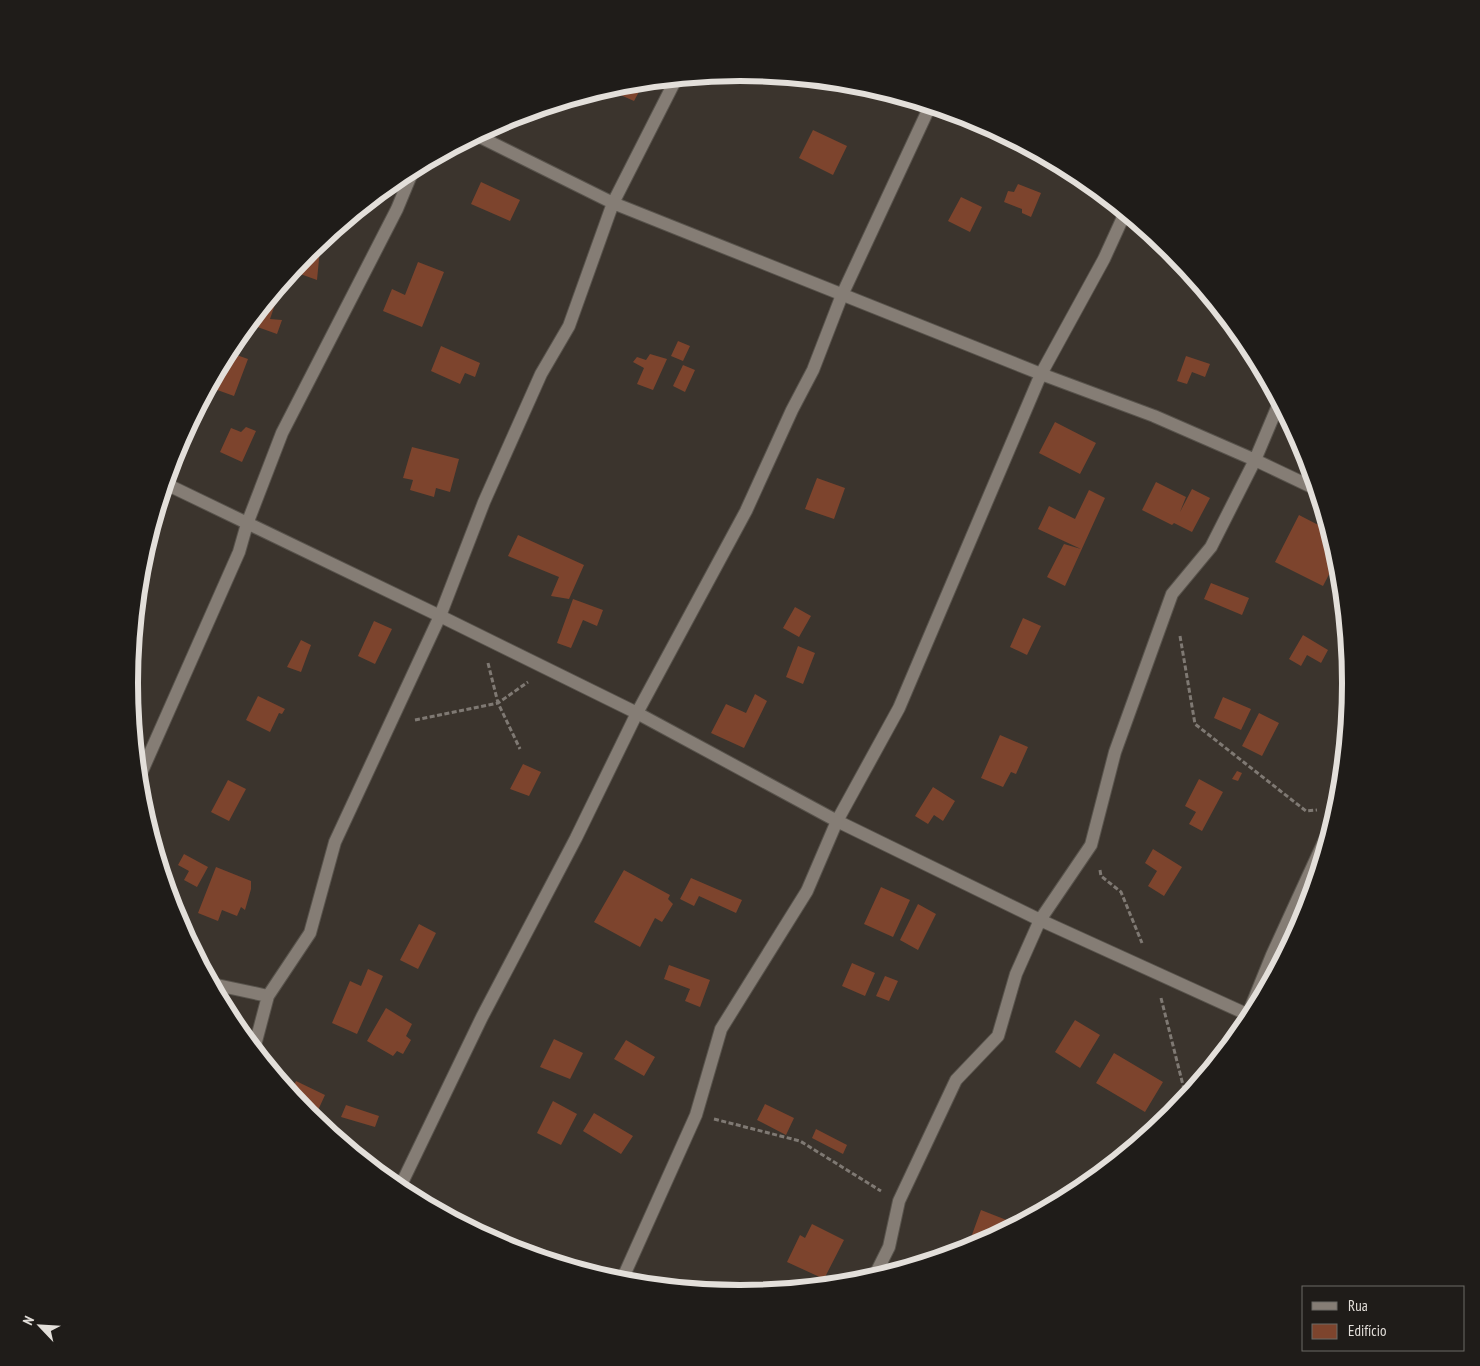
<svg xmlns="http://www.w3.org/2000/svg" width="1480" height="1366" viewBox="0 0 1480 1366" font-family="'PT Sans Narrow',sans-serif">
<rect width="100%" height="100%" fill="#3b342d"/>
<path fill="#7d442d" d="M833,82L858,84L854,92Z
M631,83L641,88L634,101L607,89L621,84Z
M980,122L1016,141L1014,144L979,124Z
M813,130L847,146L833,175L799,158Z
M481,182L520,200L510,221L471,204Z
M1018,184L1041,193L1031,217L1022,213V209L1004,202L1008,191L1014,192Z
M961,197L982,207L970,232L948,221Z
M316,245L320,249L317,280L292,271L309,251Z
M418,262L444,272L422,327L383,311L392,289L405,295Z
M282,284L270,319L282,320L277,334L249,324Z
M678,341L690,346L683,361L671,356Z
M441,346L480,363L475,377L465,373L460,384L431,371Z
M228,352L248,359L234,396L209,387Z
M650,354L667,359L653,390L637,384L644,368L633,362L637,357L646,360Z
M1186,356L1210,364L1205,377L1192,372L1187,384L1177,381Z
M683,365L695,370L685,392L673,386Z
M1055,422L1096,443L1080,474L1039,453Z
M246,427L256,431L242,462L220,452L231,428L241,432Z
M412,447L459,459L450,492L436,488L434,497L410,490L413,480L403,478Z
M817,478L845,488L834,519L805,509Z
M1156,482L1186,497L1180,512L1192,489L1210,498L1192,532L1174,523L1172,525L1142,510Z
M1089,490L1105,498L1065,586L1047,577L1064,544L1081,549L1038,529L1049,506L1075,519Z
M1299,515L1328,530L1337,559L1323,586L1275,562Z
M518,535L584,565L569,599L551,596L559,577L508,556Z
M1211,583L1249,598L1242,615L1204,599Z
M573,599L603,610L597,626L583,620L571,648L557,643Z
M795,607L811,616L799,637L783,628Z
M1023,618L1041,626L1027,655L1010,647Z
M374,621L392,629L375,664L358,656Z
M1303,635L1328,650L1321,663L1307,655L1301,666L1289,659Z
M301,640L311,645L301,672L287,667Z
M798,646L815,653L803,684L786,677Z
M755,694L767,701L744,748L711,733L726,704L746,713Z
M258,696L285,709L282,714L279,713L270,732L246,720Z
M1223,697L1251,709L1241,730L1214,718Z
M1259,713L1279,723L1262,756L1242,746Z
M1000,735L1028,747L1016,774L1011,772L1003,787L981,778Z
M523,764L541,772L529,796L510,789Z
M1237,771L1242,773L1238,781L1232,779Z
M1199,779L1223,792L1202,831L1189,824L1196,812L1185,806Z
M228,780L246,789L229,821L211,812Z
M933,787L955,801L943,821L934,815L928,824L915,816Z
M1153,849L1182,867L1164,896L1148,886L1157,871L1145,863Z
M184,854L208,867L197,887L184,880L189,871L178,865Z
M216,867L251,881V889L245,910L241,907L237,916L222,910L218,921L198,913Z
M624,870L670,895L668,899L673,904L662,922L655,918L640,947L594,922Z
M691,878L742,900L736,913L699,896L694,906L680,899Z
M881,887L910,900L893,937L864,924Z
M918,904L936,914L918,950L900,940Z
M419,924L436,933L418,969L400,960Z
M852,963L875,973L865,996L842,986Z
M669,965L710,980L700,1007L685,1001L690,989L664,979Z
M368,969L383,976L357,1034L332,1023L350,981L361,986Z
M885,976L898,981L889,1001L876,996Z
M386,1008L412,1024L406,1036L411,1040L403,1054L397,1051L393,1056L367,1041Z
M1075,1020L1100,1035L1080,1068L1055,1052Z
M554,1039L583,1053L570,1079L540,1067Z
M626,1040L655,1057L644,1076L614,1059Z
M1114,1053L1163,1082L1145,1112L1096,1083Z
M296,1081L325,1095L314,1119L308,1114L290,1093Z
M553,1101L577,1114L561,1145L537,1133Z
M765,1104L794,1118L786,1135L757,1120Z
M346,1105L379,1116L375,1127L341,1117Z
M594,1113L633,1136L621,1154L583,1131Z
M816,1129L847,1145L843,1154L812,1138Z
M981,1210L1009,1221L1006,1230L976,1246L969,1243Z
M812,1224L844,1240L824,1279L787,1262L800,1235L805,1238Z"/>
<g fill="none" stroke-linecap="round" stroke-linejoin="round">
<defs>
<path id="street" d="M476,135L613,203L1041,374L1154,416L1255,460L1316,489
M166,484L440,616L637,713L837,821L1040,920L1251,1016
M139,778L239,552L247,524L282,433L397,209L414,168
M212,984L268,996
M1242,1029L1272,955L1332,824
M254,1049L268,996L310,933L335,842L440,616L484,502L541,374L569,326L613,203L676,79
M399,1189L482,1017L576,838L637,713L746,511L792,410L813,370L842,295L930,106
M874,1277L889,1247L899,1201L956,1080L998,1036L1016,974L1040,920L1091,845L1115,752L1172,594L1211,547L1255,460L1279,403
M621,1282L696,1115L721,1029L807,891L837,821L899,708L1041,374L1104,259L1125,213"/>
</defs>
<use href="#street" stroke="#58534c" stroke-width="14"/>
<path stroke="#7f7973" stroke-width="3" stroke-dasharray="5 2.5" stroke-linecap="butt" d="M1180,636L1195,724L1306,811L1317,810
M488,663L498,703L520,749
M415,720L498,703L528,682
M1100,870L1101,876L1121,892L1142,943
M1161,998L1186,1097
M714,1119L800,1141L881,1191
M434,1208L438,1209L489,1238"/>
<use href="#street" stroke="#857d75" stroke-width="12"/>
</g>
<path d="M0 0H1480V1366H0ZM138 683a602 602 0 1 1 1204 0a602 602 0 1 1-1204 0Z" fill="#1f1c19" fill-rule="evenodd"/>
<path fill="none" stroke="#e3dfda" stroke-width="6" d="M138 683a602 602 0 1 1 1204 0a602 602 0 1 1-1204 0Z"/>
<rect x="1302" y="1286" width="162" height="65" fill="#1f1c19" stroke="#6d6a66"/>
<rect x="1312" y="1302" width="25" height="8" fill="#857d75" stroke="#6d6a66"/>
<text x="1348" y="1311" font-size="15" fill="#e3dfda">Rua</text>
<rect x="1312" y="1324" width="25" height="15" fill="#7d442d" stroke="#6d6a66"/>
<text x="1348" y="1336" font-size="15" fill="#e3dfda">Edifício</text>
<g transform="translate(40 1326) rotate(295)" stroke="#1f1c19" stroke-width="4" paint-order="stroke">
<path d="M0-4L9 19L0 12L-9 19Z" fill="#e3dfda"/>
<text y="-8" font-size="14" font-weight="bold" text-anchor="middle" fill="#e3dfda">N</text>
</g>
</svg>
